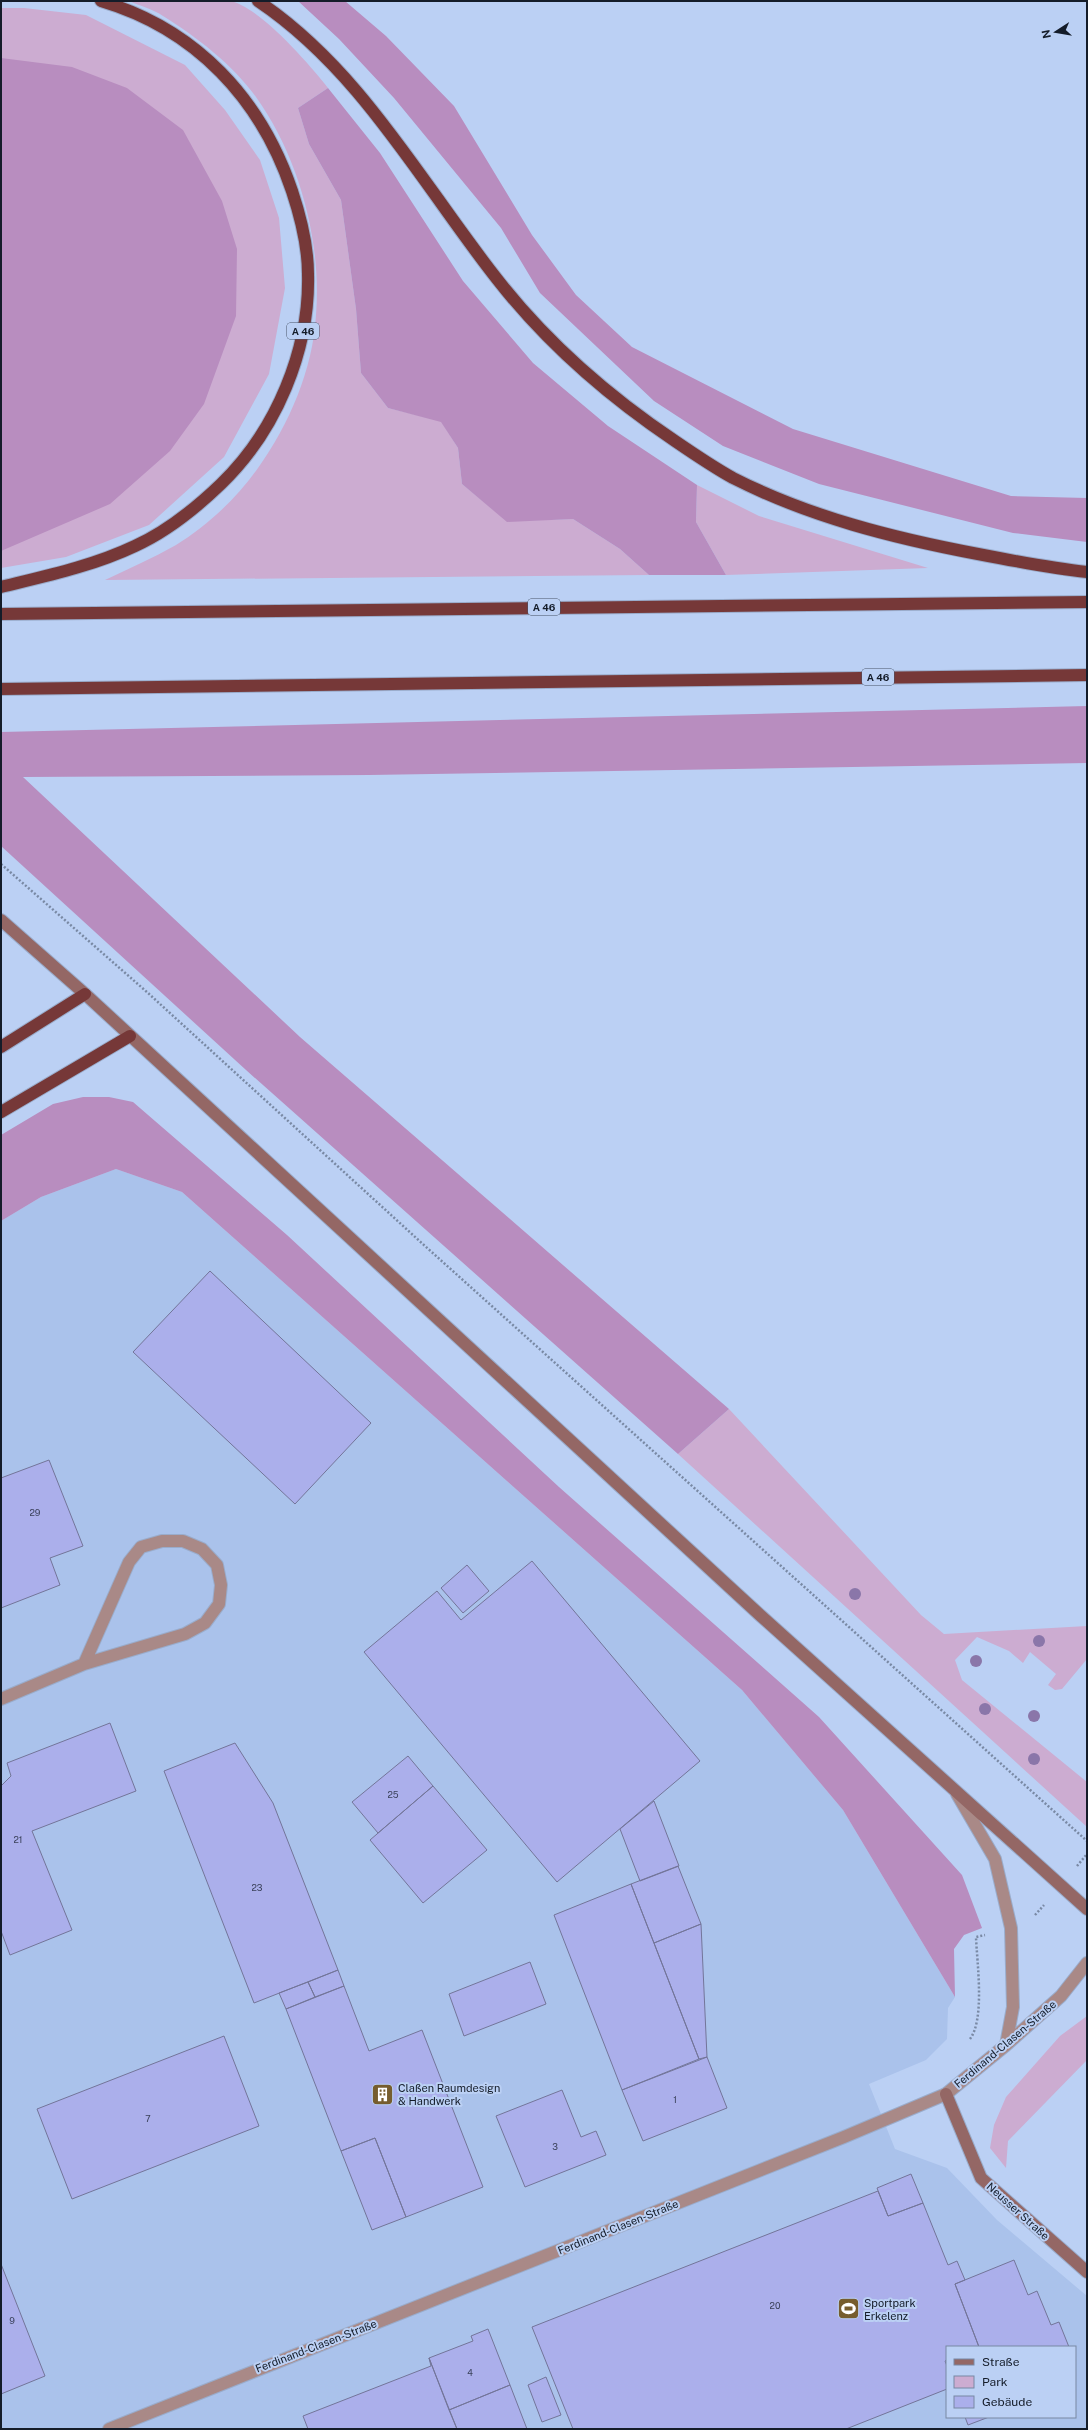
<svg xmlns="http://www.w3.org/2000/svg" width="1088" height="2430" viewBox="0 0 1088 2430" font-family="'Public Sans',sans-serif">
<rect width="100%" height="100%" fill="#bbd0f4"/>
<path fill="#aac2eb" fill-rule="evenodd" d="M116,1169L182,1192L742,1690L843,1810L955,1997L948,2008L947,2039L926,2060L869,2084L895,2149L947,2168L997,2220L1087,2296V2429H1V1221L41,1197ZM947,2347H1075V2417H947Z"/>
<path fill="#ccacd1" d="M129,1C160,1 199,0 229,1C257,4 311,66 328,88L298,108L309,144L341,200L356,309L361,373L388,408L441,421L458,448L462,484L507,521L573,519L620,549L649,575L105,580C128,569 153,558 176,545C207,526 237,498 258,468C289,425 313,369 316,315C322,242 299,157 256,97C233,65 197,37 163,16C153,9 140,6 129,1Z
M1,8H24L86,15L185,65L225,110L260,160L279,218L285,288L269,374L224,457L149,525L66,557L1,568Z
M697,485L759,516L928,568L726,575L696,522Z
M729,1409L921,1615L944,1634L1087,1626V1659L1062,1689L1055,1690L1048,1685L1056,1674L1030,1652L1023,1663L1009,1651L977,1637L955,1660L962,1680L1087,1782V1827L678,1454Z
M1087,2016V2060L1008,2141L1006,2168L990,2148L994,2125L1006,2097L1060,2036Z"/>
<path fill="#b88dbf" d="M298,1H345L386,36L454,106L532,235L576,295L632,347L793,429L1011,496L1087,498V542L1013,533L819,484L723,446L654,401L540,293L501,228L394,98L339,39Z
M1,58L72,67L127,88L183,130L222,201L237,249L236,316L204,404L170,451L110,504L1,551Z
M328,88L380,153L463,281L533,363L608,426L697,485L696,522L726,575H649L620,549L573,519L507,522L462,484L458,448L441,422L388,408L361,373L356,309L341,200L309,144L298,108Z
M1087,706V763L369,775L23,777L300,1037L729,1409L678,1454L246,1070L1,846V732Z
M83,1097H109L133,1102L287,1235L559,1487L819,1717L962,1875L982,1928L964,1935L954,1949L955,1997L843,1810L742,1690L182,1192L116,1169L41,1197L1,1221V1135L53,1104Z"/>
<path fill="#abafeb" stroke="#737599" d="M210,1271L371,1423L295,1504L133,1352Z
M49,1460L83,1546L50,1558L60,1585L1,1608V1478Z
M532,1561L700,1761L557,1882L364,1652L437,1591L461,1620Z
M467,1565L489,1591L463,1613L441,1588Z
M110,1723L136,1791L32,1831L72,1930L10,1955L1,1931V1786L11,1776L7,1763Z
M235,1743L273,1803L338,1970L254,2003L164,1771Z
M408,1756L433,1786L378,1833L352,1802Z
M433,1786L487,1850L423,1903L370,1840Z
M654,1801L679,1866L640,1881L620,1829Z
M678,1866L701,1924L654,1943L631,1884Z
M631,1884L699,2059L622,2090L554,1915Z
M701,1924L707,2057L699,2059L654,1943Z
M530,1962L546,2004L464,2036L449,1994Z
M338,1970L344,1986L315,1997L308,1982Z
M308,1982L315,1997L286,2009L279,1993Z
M344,1986L369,2051L422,2030L483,2187L406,2217L375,2138L341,2151L286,2009Z
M224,2036L259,2126L72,2199L37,2109Z
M707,2057L727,2108L643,2141L622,2090Z
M562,2090L581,2137L596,2131L606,2155L525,2187L496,2116Z
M375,2138L406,2217L372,2230L341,2151Z
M911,2174L923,2203L888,2216L877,2188Z
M878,2191L888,2216L923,2203L948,2265L957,2261L965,2280L955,2284L979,2347H947V2360L945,2361L947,2366V2389L846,2429H573L532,2327Z
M1014,2260L1028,2295L1037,2291L1051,2325L1059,2322L1069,2347H979L955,2284Z
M1,2264L45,2376L1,2394Z
M488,2329L510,2385L449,2410L429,2358L473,2341L471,2336Z
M429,2358L457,2429H308L303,2416L431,2366Z
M546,2377L561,2415L542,2422L528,2385Z
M510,2385L527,2429H457L449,2410Z
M965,2417H989L968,2425Z"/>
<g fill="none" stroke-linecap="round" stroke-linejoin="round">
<defs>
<path id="street" d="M1,1699L84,1664L185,1634L205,1623L219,1604L221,1585L217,1565L202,1549L183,1541H162L141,1547L129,1562L84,1664
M957,1794L995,1859L1011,1928L1013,2007L1006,2045
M109,2429L844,2137L946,2094L1006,2045L1061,1996L1087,1963"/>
<path id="secondary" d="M1,920L85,994L761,1616L1087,1909
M946,2094L981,2178L1087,2272"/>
<path id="highway" d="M258,1C361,70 422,184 497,279C547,343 608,396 675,441C694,454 713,467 733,478C810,517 893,538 978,554C1014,561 1050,568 1087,572
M1,587C46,576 93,566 135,546C166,532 196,508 221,484C276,431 310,350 308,274C308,245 301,218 292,191C261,99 196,29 101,1
M1,614L1087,602
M1,689L1087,675
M1,1047L85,994
M1,1112L130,1036"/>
</defs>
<use href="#street" stroke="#9aaccb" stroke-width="14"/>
<use href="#secondary" stroke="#9aaccb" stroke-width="14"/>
<use href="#highway" stroke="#9aaccb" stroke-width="14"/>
<path stroke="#7989a4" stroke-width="2.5" stroke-dasharray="2 2" stroke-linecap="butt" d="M1,864L148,993L425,1246L1087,1841
M1077,1866L1087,1854
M1035,1915L1044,1905
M970,2039C985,2019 977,1963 976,1937L985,1935"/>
<use href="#street" stroke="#a98987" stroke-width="12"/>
<use href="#secondary" stroke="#946765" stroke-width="12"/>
<use href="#highway" stroke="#763838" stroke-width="12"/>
</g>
<g fill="#8a76a9">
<circle cx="855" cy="1594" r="6"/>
<circle cx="1039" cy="1641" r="6"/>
<circle cx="976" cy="1661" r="6"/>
<circle cx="985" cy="1709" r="6"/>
<circle cx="1034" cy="1716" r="6"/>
<circle cx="1034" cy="1759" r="6"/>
</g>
<defs>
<symbol id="building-square" viewBox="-11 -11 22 22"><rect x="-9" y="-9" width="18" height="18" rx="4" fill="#765d2e" stroke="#bbd0f4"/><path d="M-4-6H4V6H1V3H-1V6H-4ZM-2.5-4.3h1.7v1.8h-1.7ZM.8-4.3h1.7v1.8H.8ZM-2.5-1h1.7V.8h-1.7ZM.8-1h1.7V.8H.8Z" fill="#fff"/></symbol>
<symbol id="stadium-square" viewBox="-11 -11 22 22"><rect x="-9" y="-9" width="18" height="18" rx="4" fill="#765d2e" stroke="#bbd0f4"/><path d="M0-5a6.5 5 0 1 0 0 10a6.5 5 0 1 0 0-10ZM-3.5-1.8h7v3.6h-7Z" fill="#fff"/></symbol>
</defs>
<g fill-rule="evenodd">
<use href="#building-square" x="370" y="2082" width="25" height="25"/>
<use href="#stadium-square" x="836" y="2296" width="25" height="25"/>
</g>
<g text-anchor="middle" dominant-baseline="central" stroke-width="4" stroke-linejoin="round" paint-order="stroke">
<g font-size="9" fill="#3a415a">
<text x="35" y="1512">29</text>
<text x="393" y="1794">25</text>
<text x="18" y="1839">21</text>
<text x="257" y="1887">23</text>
<text x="675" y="2099">1</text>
<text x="148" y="2118">7</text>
<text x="555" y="2146">3</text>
<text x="775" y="2305">20</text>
<text x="12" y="2320">9</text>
<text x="470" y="2372">4</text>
</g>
<g fill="#bbd0f4" stroke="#465266" stroke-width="1">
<rect x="287" y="323" width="32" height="16" rx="3"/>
<rect x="528" y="599" width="32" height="16" rx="3"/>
<rect x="862" y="669" width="32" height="16" rx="3"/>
</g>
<g font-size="10" font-weight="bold" fill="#141c29">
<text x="303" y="331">A 46</text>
<text x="544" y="607">A 46</text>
<text x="878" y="677">A 46</text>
</g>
<g font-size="11" fill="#141c29" stroke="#bbd0f4">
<text transform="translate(1005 2044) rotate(-40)">Ferdinand-Clasen-Straße</text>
<text transform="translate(1018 2211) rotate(42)">Neusser Straße</text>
<text transform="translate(618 2227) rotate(-22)">Ferdinand-Clasen-Straße</text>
<text transform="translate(316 2346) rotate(-21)">Ferdinand-Clasen-Straße</text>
</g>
<g font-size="11" fill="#141c29" stroke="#bbd0f4" text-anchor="start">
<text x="398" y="2088">Claßen Raumdesign<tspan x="398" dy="13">&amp; Handwerk</tspan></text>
<text x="864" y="2303">Sportpark<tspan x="864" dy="13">Erkelenz</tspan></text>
</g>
</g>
<rect width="1088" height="2430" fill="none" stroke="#141c29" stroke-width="4"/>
<rect x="946" y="2346" width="130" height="72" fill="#bbd0f4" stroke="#7888a3"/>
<rect x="954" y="2359" width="20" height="6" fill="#946765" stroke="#7888a3"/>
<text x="982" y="2366" font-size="12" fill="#141c29">Straße</text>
<rect x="954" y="2376" width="20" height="12" fill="#ccacd1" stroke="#7888a3"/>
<text x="982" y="2386" font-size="12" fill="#141c29">Park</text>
<rect x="954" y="2396" width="20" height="12" fill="#abafeb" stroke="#7888a3"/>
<text x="982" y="2406" font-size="12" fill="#141c29">Gebäude</text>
<g transform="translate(1056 32) rotate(258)" stroke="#bbd0f4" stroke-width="3" paint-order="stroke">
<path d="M0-3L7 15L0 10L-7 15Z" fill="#141c29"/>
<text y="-6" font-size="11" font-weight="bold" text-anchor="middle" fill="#141c29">N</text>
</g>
</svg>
